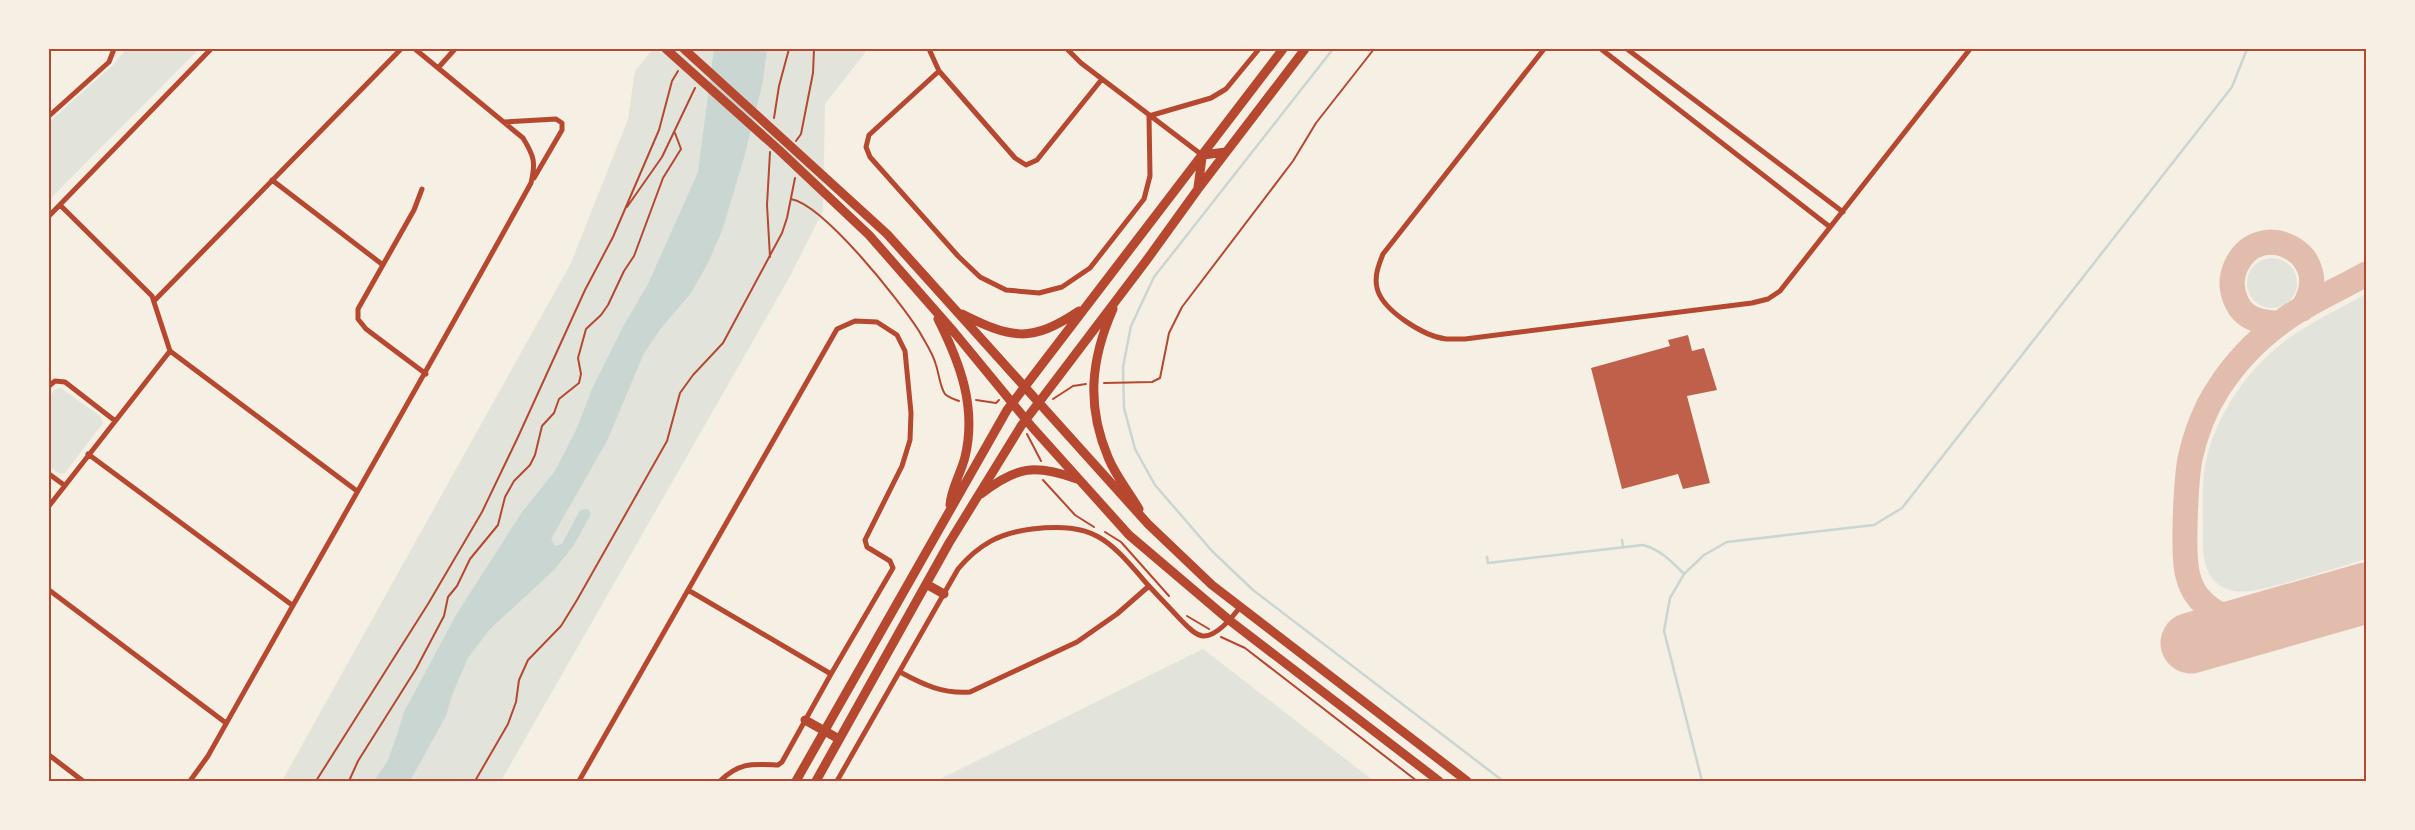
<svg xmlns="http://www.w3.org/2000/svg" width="2415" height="830" viewBox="0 0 2415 830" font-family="'PT Sans',sans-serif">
<rect width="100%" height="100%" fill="#f6efe4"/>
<path fill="#e2e4dc" d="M126,49H199L49,200V122L113,65Z
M653,49H865V53L825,104L823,211L789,278L501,781H282L571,263L628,119L635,71Z
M2247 283a25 25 0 1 1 50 0a25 25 0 1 1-50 0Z
M2366,294V559C2341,566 2255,596 2234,591C2206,585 2202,560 2203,535C2203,509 2201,481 2207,456C2219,411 2248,369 2285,341C2309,323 2339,309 2366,294Z
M61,388L100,416L103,423L65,473L60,474L49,466V397L54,390Z
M1203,649L1374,781H936Z"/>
<path fill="#c9d6d2" d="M714,49H767L763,81L745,154L723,228L708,263L691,293L662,327L644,353L607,441L551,539L555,546L562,544L580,510L588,509L591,514L574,545L555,569L489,630L468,658L452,695L446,716L410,781H374L387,762L394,744L404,712L456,615L522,512L555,471L577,428L592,389L624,325L648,284L698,172Z"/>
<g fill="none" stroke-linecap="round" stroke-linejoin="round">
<path stroke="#c9d6d2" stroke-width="2.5" d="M1333,49L1154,277L1131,326L1123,367L1124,408L1135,449L1155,485L1212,551L1253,590L1503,781
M1622,540L1623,547
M1487,557L1488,563L1643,545C1661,550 1671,561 1684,574
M1702,781L1664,631L1670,598L1684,574L1704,555L1727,542L1874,525L1902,508L2232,87L2247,49"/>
<path stroke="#e2bdae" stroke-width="25" d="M2280,323C2263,323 2245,320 2237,303C2231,291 2230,279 2236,266C2260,214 2339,256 2302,309
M2270,620C2243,622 2216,620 2198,597C2193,591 2190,584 2188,576C2182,556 2186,481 2190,459C2195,436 2205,409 2218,389C2234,364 2257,340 2280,323C2306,303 2338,290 2366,274"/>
<path stroke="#e2bdae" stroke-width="61" d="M2191,643L2366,593"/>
</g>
<path fill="#bf614a" d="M1688,335L1692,351L1704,348L1717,390L1687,396L1710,483L1683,489L1678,474L1622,489L1591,368L1670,346L1668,340Z"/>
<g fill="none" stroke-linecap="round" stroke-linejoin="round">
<path stroke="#b5482f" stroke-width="2" d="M774,118L779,86L789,49
M796,141L801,134L813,73L814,49
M791,199C824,205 900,301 919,331C925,342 933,353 936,365C939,374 940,387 945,394C949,398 954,399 959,401
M627,207L662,157L695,88
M770,257L767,205L770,152
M1104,383L1152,382L1160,378L1169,333L1182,307L1293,161L1316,123L1374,49
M1053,399L1073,386L1086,384
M976,400L996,403L999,400
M1027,434L1041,461
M1043,480L1075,515L1094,527
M1105,532L1121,542L1169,596
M1187,616L1209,629
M1221,637L1245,648L1417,781
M316,781L428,604L482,512L518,437L585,290L613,237L659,130L672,81L678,71
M349,781L358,761L416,669L444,616L448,597L457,586L470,559L498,525L505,497L514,481L530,465L535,455L542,426L554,413L559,399L579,383L581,374L578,358L586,329L601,315L608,305L624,271L634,256L663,178L681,149L675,133
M475,781L508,724L516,702L519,680L528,660L561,626L577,600L667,441L680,393L693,375L723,343L782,233L787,218L795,178"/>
<path stroke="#b5482f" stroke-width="5" d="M929,49L939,71L1015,158L1026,165L1037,160L1102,79
M1067,49L1081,63L1202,155
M1544,49L1383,254C1379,264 1374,276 1377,288C1382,310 1423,336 1446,339C1452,339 1459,339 1465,339L1752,303L1768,299L1780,291L1970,49
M1601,49L1830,227
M1627,49L1843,212
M438,68L455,49
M939,71L869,135L866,147L870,157L958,256L980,277L1006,290L1039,293L1062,287L1090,268L1144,199L1150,176L1149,116
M49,116L109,62L114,49
M1149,116L1211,98L1226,89L1259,49
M504,122L556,119L562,123V130L534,178
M272,180L383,265
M422,189L414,210L358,309V319L366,329L426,374
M60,205L152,296L170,351L357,491
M49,216L211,49
M155,300L401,49
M49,386L55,381L65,382L114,420
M88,454L292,605
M49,474L64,485
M49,506L170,351
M49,590L226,723
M688,590L831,674
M900,672C924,685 943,694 970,692L1077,642L1117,614L1149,586
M49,755L83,781
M190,781L208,756C315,565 425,375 531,183C536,162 534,156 523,138L415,49
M579,781L837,329L855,321L877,322L897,335L905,351L911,413L910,440L902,466L865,540L867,547L890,561L893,568L831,674L782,762L778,765C752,764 740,762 720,781
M837,781L958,569C979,544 1000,533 1032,529C1096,522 1109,540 1148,585C1158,596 1169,607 1179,618C1185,624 1194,635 1203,636C1217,637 1233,616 1241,606"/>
<path stroke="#b5482f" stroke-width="9" d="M666,49L779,150L869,235L954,332L1032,427L1129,535L1229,620L1439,781
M684,49L887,234L1148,524L1212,585L1467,781
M1203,155L1226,152
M1198,187L1202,158
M1113,309C1091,359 1086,405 1108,457C1115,475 1129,492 1139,509
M962,314C1012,339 1031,343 1079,311
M938,319C960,363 977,407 965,457C961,473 951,489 950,505
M981,494C1017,466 1035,464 1077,479
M926,584L944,594
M805,720L839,739
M796,781L1007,410L1283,49
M816,781L949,543L1021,426L1146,261L1198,189L1305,49"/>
</g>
<rect width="2415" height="830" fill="none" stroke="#f6efe4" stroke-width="100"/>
<rect x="50" y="50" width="2315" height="730" fill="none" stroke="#b5482f" stroke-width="2"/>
</svg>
